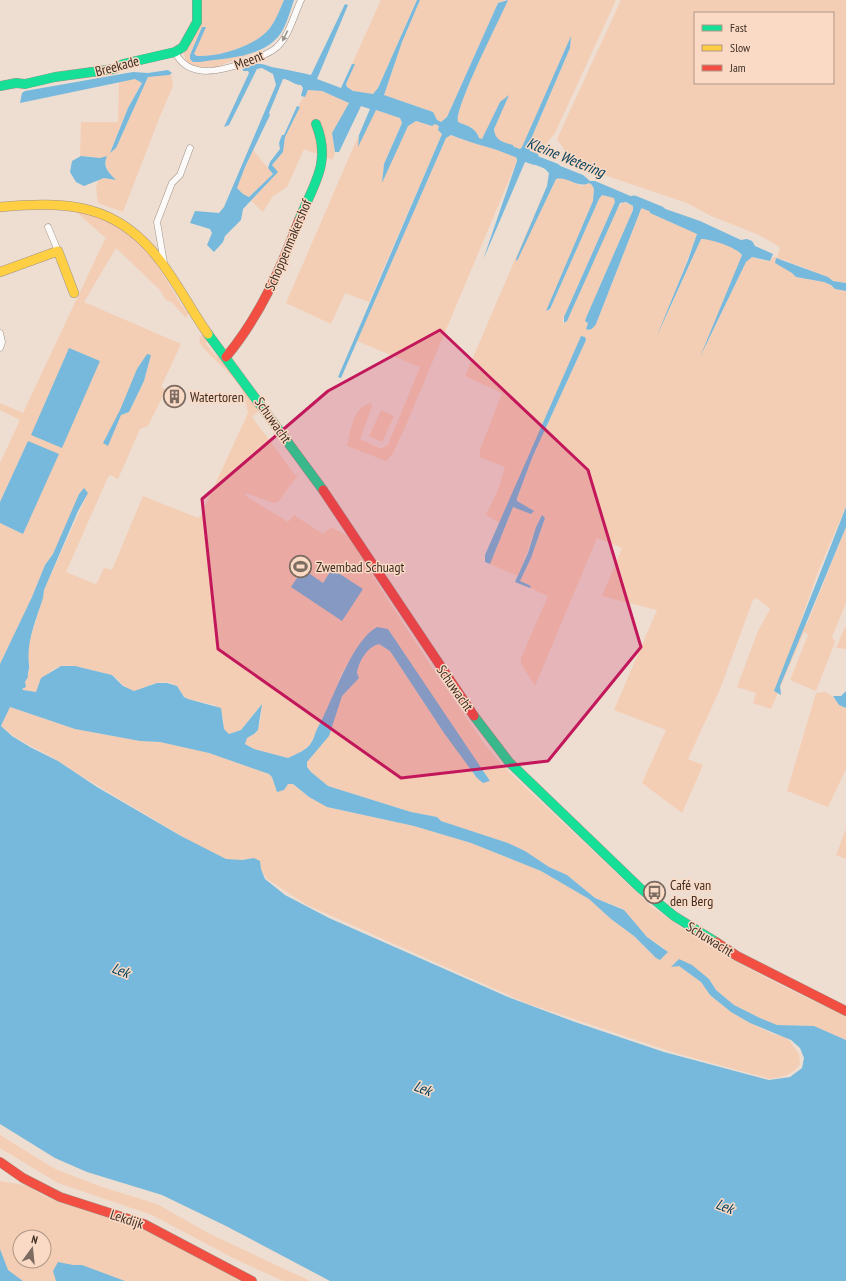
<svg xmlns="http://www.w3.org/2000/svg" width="846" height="1281" viewBox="0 0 846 1281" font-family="'PT Sans Narrow',sans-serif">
<rect width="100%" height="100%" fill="#eeddd1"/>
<path fill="#f4ceb4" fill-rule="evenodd" d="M202,0H284C280,9 276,20 270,28C256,46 219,57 197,56L194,53L206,27L190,55L200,62L257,52L216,67H197L189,64L185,59L184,53Z
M381,0H417L376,92C368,98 354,92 347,87L346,84L355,64H352Z
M420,0H507L498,3L447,117L441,122L437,120L433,112L384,95L402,42Z
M508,0H616L555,133L538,154L530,151L528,146L570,48L571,37L522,147L517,151L514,150L513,145C508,144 502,142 498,140C487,132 505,106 508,96L495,112L488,131L482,139L479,138L471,127L458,122C454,108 499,19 508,0Z
M621,0H846V283L833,281L828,277L782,259L775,263L792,273L796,277L824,282L831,285L835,289L846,291V507L819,569L800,623L807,624L846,527V603L832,637L835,642L816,691L790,680L808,635L804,632L771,709L753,703L756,693L737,687L758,631L770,609L757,598L753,600L720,689L688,759L703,765L682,813L642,783L666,730L614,710L657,610L602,596L622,548L597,538L535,686L521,664V658L548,596L530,588L531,586L520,581L531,558L545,518L540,517L518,576L490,564L513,507L534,511L517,501V498L532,458L586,340L585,337L581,336L500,523L486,515L498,490L505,467L480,457V450L502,393L465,376L538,206L547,186L516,259L517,260L556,179L564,178L582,186L589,183L592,185L594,189L593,201L547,311L550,309L599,199L602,195L614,198L615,202L564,317L562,321L565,324L617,209L623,202L633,206V210L585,321L588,323L586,329L588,330L596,324L641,209L646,203L645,201L654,205L650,206V213L697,234L663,324L701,238C713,239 735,245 742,255L705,347L746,262L752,257L765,261L771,260L773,257L777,258L780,247L757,234L711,216L687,203L607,176L578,163L567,154L557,139ZM695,13H833V83H695Z
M171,74L173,86L160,116L123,212L98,203L96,188L98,180L104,178L115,180L107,170L105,160L88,156L80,157L81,122H118L119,82L135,79L142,82L128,108L110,152L116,148L148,77Z
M308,90L322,91L349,103L332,133L335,152L333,160L304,149L287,187L272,197L263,212L251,201L277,172L272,165L283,152L285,137L300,107L299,104Z
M376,110L398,117L402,122L384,164L382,181L408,126L415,121L432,126L435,124L439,126L438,130L442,134L369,302L345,293L331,324L286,303L357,139L359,135L358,145Z
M449,135L509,154L516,153L517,161L403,432L392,455L386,461L347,446C350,432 353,406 371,403L372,406L360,439L381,449L388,445L420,367L357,341L446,138Z
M253,150L273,174L249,197L243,194L237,188V185Z
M74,210C123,223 139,235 166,279C173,290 179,303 188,313L186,318L172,302L166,300L160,290L116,248L84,302L181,344L161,387L166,390L148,426L140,429L118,479L110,475L108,477L66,572L95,584L97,583L104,568L112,570L143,496L198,518L201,515L248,413C247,408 246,402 245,397C237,374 212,361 199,342L201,335L205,336L207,340L206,344L215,355L224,361L261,409L252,417L296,476L301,471L278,502L274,503L245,493L246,496L288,522L294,515L323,534L331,527L350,537L382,591L435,672L483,742L502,765L651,906C710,951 778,985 846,1016V1040L814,1026L777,1025L760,1018L734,1005L716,990L709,978L679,966L701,982L710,995L731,1012L750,1023L773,1034L784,1036L789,1040L799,1054L800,1064C792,1075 784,1077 770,1079L672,1052L526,1003L307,905L267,879L254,858C245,859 235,861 226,859C211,855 184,837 170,829C134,807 98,787 63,764C42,750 20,743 1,726L10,707L75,729L140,741L160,742L209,753L269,774L272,777L277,792L284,790L288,784H292L309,797L327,807L414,826L471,843L541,871L589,899L611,919L634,936L651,953L664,948L647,937L621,908L595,898L567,875L549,867L525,851L508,843L441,821L437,817L411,812L328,786L311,772L307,767V762L332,727L337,706L342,696L359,677L357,673C359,661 367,647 379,644L390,651L444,733L488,777L473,757L388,629L377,628L360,644L341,674L334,694L311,743L304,750L288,758L254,749L245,744L247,738C251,736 255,735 257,731C260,726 263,711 260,706L241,730L229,734L224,729L223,717L215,705L188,699C182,696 181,691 177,687C165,675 146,688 134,691C122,688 121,680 112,675C107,673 97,672 91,670C60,662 52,663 36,692L23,690L30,666L27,659L28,646L43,598L44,590L88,493L53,554L45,565L32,597L0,664V523L23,534L28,441L0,502V463L20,420L0,410V403L23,413L105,239H107ZM69,349L100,361L52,389ZM151,355L144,381L129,412L121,415L103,443Z
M381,410L394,416L382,442L369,436Z
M846,625V649L836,648Z
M825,692C835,695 835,704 846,708V769L828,807L787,791L816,693Z
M846,829V859L836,855Z
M0,1135L55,1169L102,1187L157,1204L210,1234L310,1281H283L235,1259L152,1215L58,1183L0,1148Z
M0,1181L30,1186L39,1193L56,1201L150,1230L243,1281H0ZM20,1237H44V1261H20Z"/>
<path fill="#76b9dc" d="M284,0H294C290,11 286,28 278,37C259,58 226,58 200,62H193L190,59V55L202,27H206L194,54L197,56C219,57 256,46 270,28C276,20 280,9 284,0Z
M417,0H420L402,42L384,95L433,112L437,120L441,122L447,117L498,3L508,0C500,19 454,108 458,122C468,126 475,127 479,138L482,139L500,102L509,95L494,129C495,141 503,142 513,145L514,150L509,154C490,147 470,143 451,135L446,138L341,378L338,377L442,134L438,130L439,126L435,124L432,126L416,121L408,126L382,183L384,164L402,123L400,118L376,110L358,147L359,135L370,109L361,106L339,152H335L332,133L349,103L322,91L308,90L305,97L301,96L303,88L301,85C293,85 290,79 283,79L269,113L270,115L245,167L237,188L243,194L249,197L273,174L268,168L270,162L280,149L279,143L282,135H284L297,106L300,107L285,137L283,152L272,165L278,172L243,209L241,220L225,236L223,242L214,252L207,245L212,233L210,229L190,223L195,211L219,213L224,207L276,85L273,74L262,68L257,69L229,125L224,127L249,73L248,71H243L242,66L254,62L255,64C264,63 268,67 277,68C288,70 299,72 311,75L345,4L348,5L317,79L341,88L352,64H355L346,84L347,87L353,91L373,94L378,88Z
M571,36L570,48L528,146L530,151L538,154L539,160L534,165L525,162L483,260L517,161L516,153L522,147Z
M168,70L172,73L169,75L148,77L116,148L110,153L128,108L142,83L135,79L20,103L22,93L25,91L133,72L148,73Z
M81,156L100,158L107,156C102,167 109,173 116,180L104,178L84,186L76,182L70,172L72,161Z
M548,161L583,175L590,181H595L647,203L641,209L596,324C593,328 591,331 586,329L588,323L585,321L586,318L633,210V206L626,202L620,203L567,321L564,323V317L615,202L614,198L602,195L599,199L550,309L546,311L593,201L594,189L592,185L589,183C578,189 568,176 556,179L517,261L516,259L547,186L549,173L544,168L545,162Z
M654,205L700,221L741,240L747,239L752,241L755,246L773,254L770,261L752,257L746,262L700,357L742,255C736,247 711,239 701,239L656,338L688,260L697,234L650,213V206Z
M776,258L828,277L833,281L846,283V291L835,289L831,285L824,282L796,277L792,273L775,263Z
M581,336L585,337L586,340L532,458L517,498V501L534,511L531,514L513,507L490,564L485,562V555Z
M69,348L100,361L62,448L31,435Z
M147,354L151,355L144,381L129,412L121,415L108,446L103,443L120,410L137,369Z
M28,441L59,454L23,534L0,523V502Z
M84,488L88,493L78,511L44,590L43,598C36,620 26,642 29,665C30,669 27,672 28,677L25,682L26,687L22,689L23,690L36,692L41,678L61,666H75L112,675L123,686L134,691L157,683H167L177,686L184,697L188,699L221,708L224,729L229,734L241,730L262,704L258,730L254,734L247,738L245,744L254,749L288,758C296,754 307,750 311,743C314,739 315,733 317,729C332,703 351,641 377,627L388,629L490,781L483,783L477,778L444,733L390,651L379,644C367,647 359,661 357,673L359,678L342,696L329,736L307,762V767L311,772L328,786L411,812L437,817L441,821L508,843L525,851L549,867L567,875L595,898L624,910L647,937L668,952L660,960L656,958L634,936L611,919L589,899L541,871L471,843L414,826L327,807L309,797L293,784H288L284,790L277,792L272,777L269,774L209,753L160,742L140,741L75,729L10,707L1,726L12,736L30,747L58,761L97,787L181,836L226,859L242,860L254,858L260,861L261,869L265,879L285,895L329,918L508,997L575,1022L664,1052L769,1080L790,1077L802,1068L804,1058L800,1048L791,1040L750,1023L731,1012L710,995L701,982L679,966L671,967L679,959L692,965L709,979L716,990L734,1005L760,1018L777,1025L814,1026L846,1040V1281H330L226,1226L162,1195L87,1172L55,1158L0,1124V664L32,597L45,565L53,554L79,494Z
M846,507V527L780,686L781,695L774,691Z
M542,515L545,518L531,558L520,581L531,586L530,588L515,582L528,553L536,527Z
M303,569L323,583L332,569L363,589L342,621L291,587Z
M846,691V708L839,705L833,696H841Z
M0,1249L8,1270L23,1281H0Z
M58,1262L73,1265H82L125,1281H56L53,1271Z"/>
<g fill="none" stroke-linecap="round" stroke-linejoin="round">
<path stroke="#76b9dc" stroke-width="9" d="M502,147L556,168
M634,200L661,211"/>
<defs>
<path id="street" d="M175,52C189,81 223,70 247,62C256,58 270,54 277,47C289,36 294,15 301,0
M48,227L58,251
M164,263L157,222L172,183L180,175L190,148
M0,333L2,342L0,348"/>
<path id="fast" d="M0,86L16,83L25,84L55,77L114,69L123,64L175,52L183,47L197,22V0
M299,220C313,185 332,163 316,124
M208,334L323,490
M474,716L509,762L640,888L674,916L716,942"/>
<path id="slow" d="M0,207C67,201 118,203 161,262C178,284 191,310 208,334
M0,272L58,251L74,293"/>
<path id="jam" d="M226,357C260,316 280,270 299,220
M323,490L474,716
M716,942L737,956L846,1011
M0,1162L23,1178L60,1197L144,1224L252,1281"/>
</defs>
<use href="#street" stroke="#a09389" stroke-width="7"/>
<use href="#fast" stroke="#a09389" stroke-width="10"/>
<use href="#slow" stroke="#a09389" stroke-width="10"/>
<use href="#jam" stroke="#a09389" stroke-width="10"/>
<use href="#street" stroke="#fcfaf8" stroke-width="6"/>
<use href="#fast" stroke="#16e098" stroke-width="9"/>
<use href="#slow" stroke="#ffcf43" stroke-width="9"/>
<use href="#jam" stroke="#f24e42" stroke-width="9"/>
</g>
<defs><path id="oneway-solid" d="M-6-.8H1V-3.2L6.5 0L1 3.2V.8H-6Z"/></defs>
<use fill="#9e948e" href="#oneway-solid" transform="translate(285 36) rotate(116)"/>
<path fill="#c2185b" fill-opacity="0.2" stroke="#c2185b" stroke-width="3" stroke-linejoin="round" d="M440,330L588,470L641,647L548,761L401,778L218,649L202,499L328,391Z"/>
<defs>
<symbol id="building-ring" viewBox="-11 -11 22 22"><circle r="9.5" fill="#fadac5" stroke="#7c6c61" stroke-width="1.5"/><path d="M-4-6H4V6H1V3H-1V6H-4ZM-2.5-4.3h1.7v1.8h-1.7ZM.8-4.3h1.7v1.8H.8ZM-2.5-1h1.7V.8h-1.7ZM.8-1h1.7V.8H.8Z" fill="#7c6c61"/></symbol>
<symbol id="stadium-ring" viewBox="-11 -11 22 22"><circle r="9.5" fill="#fadac5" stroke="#7c6c61" stroke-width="1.5"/><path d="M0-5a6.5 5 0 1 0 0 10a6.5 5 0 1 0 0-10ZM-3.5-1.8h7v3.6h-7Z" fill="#7c6c61"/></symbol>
<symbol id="bus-ring" viewBox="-11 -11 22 22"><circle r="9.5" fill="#fadac5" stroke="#7c6c61" stroke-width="1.5"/><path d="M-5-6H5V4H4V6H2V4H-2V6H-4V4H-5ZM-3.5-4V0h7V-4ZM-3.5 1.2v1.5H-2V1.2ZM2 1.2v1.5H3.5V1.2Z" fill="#7c6c61"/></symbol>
</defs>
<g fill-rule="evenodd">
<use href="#building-ring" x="162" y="384" width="25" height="25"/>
<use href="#stadium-ring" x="288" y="554" width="25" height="25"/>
<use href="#bus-ring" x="642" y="880" width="25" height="25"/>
</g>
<g text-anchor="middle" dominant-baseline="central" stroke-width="3" stroke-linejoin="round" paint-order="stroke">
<g font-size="14" fill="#3f2f25" stroke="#fadac5">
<text transform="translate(249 60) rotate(-21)">Meent</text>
<text transform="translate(117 66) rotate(-15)">Breekade</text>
<text transform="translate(288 245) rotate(-67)">Schoppenmakershof</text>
<text transform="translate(273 420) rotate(55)">Schuwacht</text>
<text transform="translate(455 688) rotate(55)">Schuwacht</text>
<text transform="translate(710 939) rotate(32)">Schuwacht</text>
<text transform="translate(127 1219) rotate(18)">Lekdijk</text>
</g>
<g font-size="14" fill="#3f2f25" stroke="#fadac5" text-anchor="start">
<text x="190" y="397">Watertoren</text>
<text x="316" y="567">Zwembad Schuagt</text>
<text x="670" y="885">Café van<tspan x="670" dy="16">den Berg</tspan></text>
</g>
<g font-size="15" font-style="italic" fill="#084460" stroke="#fadac5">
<text transform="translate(566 157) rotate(22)">Kleine Wetering</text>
<text transform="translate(121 970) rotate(21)">Lek</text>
<text transform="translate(423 1088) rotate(21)">Lek</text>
<text transform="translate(725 1206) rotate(21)">Lek</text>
</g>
</g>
<rect x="694" y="12" width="140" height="72" fill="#fadac5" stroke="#af9685"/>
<rect x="702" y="25" width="20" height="6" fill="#16e098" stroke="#af9685"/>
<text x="730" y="32" font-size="12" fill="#3f2f25">Fast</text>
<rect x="702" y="45" width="20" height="6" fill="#ffcf43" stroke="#af9685"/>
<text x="730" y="52" font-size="12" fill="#3f2f25">Slow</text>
<rect x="702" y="65" width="20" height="6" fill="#f24e42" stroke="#af9685"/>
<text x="730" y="72" font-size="12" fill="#3f2f25">Jam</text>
<g transform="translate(32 1249) rotate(15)"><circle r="19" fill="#fadac5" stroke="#af9685"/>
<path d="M0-3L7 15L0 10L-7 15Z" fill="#7c6c61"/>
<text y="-6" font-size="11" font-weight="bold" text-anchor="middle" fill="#3f2f25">N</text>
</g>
</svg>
